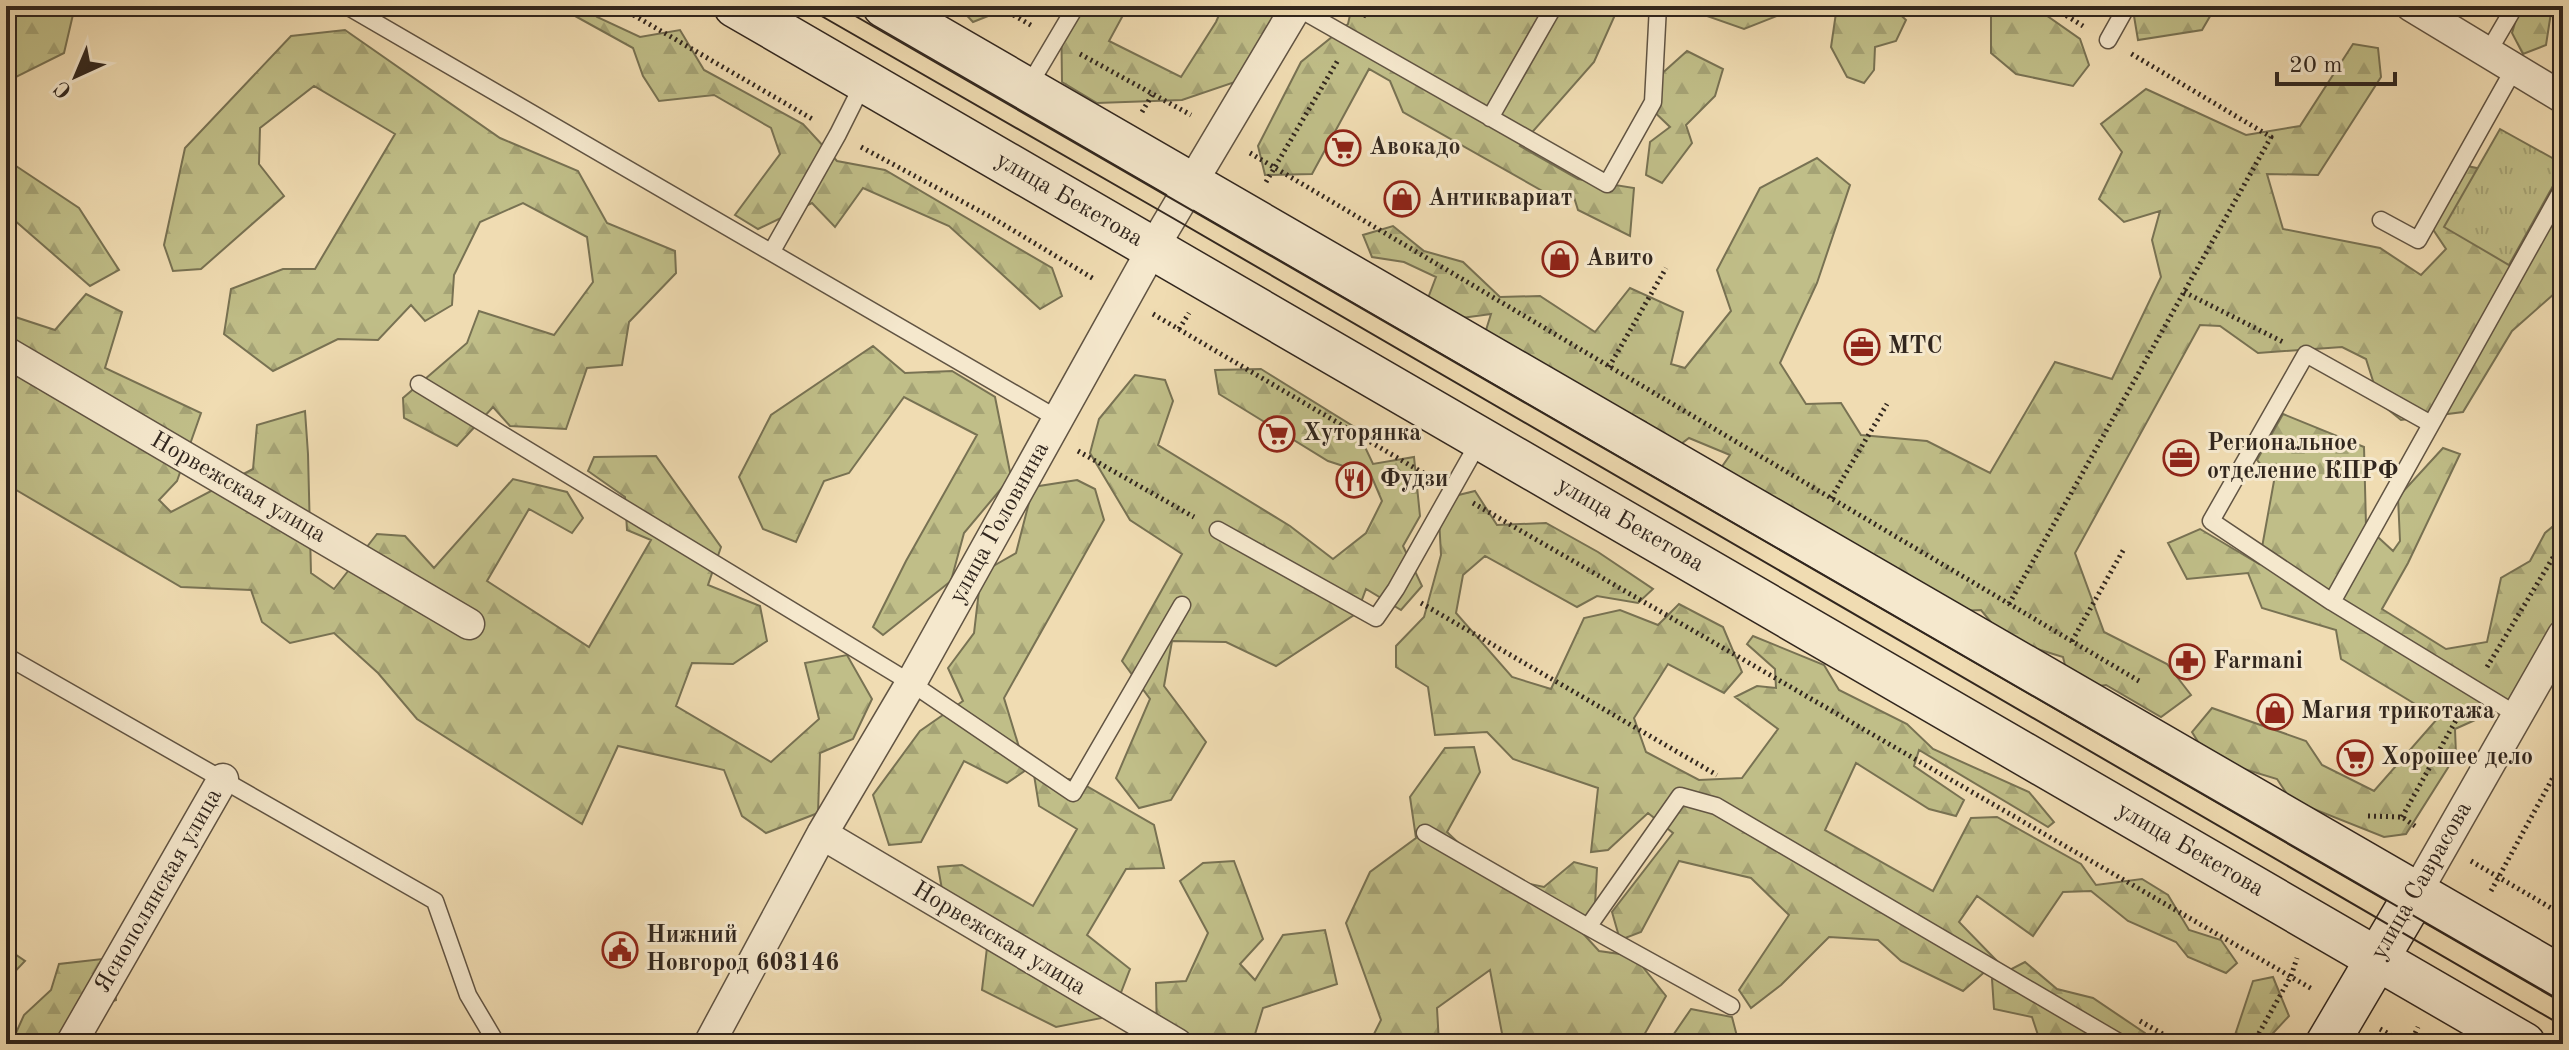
<svg xmlns="http://www.w3.org/2000/svg" width="2569" height="1050" viewBox="0 0 2569 1050" font-family="'Old Standard TT',serif">
<defs>
<pattern id="forest-firs" width="22" height="20" patternUnits="userSpaceOnUse" patternTransform="scale(2)"><rect width="22" height="20" fill="#c0be88"/><path d="M5 1l3.5 6h-7zM16 11l3.5 6h-7z" fill="#a5a375"/></pattern>
<pattern id="park-tufts" width="24" height="20" patternUnits="userSpaceOnUse" patternTransform="scale(2)"><rect width="24" height="20" fill="#c0be88"/><path d="M3 7l-1-3M5 7V3M7 7l1-3M15 17l-1-3M17 17v-4M19 17l1-3" fill="none" stroke="#a5a375"/></pattern>
</defs>
<rect width="100%" height="100%" fill="#f0dcb2"/>
<filter id="stains"><feTurbulence type="fractalNoise" baseFrequency=".0025" numOctaves="4"/><feColorMatrix values="0 0 0 0 .2 0 0 0 0 .09 0 0 0 0 .02 0 0 0 .5 -.17"/></filter>
<radialGradient id="worn" r=".72"><stop offset=".6" stop-color="#630" stop-opacity="0"/><stop offset="1" stop-color="#630" stop-opacity=".3"/></radialGradient>
<path fill="url(#forest-firs)" stroke="#787253" stroke-width="2" d="M6,6H75L64,53L6,82Z
M557,6H585L597,17L640,37L680,30L704,70L803,124L837,161L885,170L1052,268L1062,296L1040,309L949,226L863,188L835,227L812,203L758,229L735,215L780,154L771,128L714,95L659,101L643,76L633,48Z
M958,6H997L998,12L973,22Z
M1061,6H1128L1109,41L1181,77L1216,22L1223,6H1284L1238,81L1182,100L1097,103L1062,82Z
M1352,6H1619L1594,62L1520,146L1578,179L1634,188L1630,236L1578,210L1573,194L1546,193L1403,112L1390,81L1369,69L1312,174L1265,175L1258,146L1301,62L1348,24Z
M1686,6H1784L1782,14L1744,29L1687,9Z
M1837,6H1891L1906,20L1896,41L1875,47L1874,70L1864,83L1847,77L1831,47Z
M2014,6H2033L2080,39L2089,65L2073,86L2016,74L1991,53V14Z
M2152,6H2216L2202,30L2138,40L2134,16Z
M2520,6H2552L2546,45L2523,54L2512,33Z
M345,30L500,138L578,171L607,223L675,251L676,273L629,322L622,365L587,368L566,429L510,426L493,407L457,446L404,418L403,398L467,343L479,311L554,335L593,282L587,237L523,203L480,222L454,275L452,305L425,321L411,305L378,340L338,339L273,371L224,334L231,289L283,269H315L395,134L314,86L260,128L259,164L284,196L201,269L173,271L164,245L185,148L291,36Z
M2353,44L2378,48L2381,77L2318,175L2267,174L2283,229L2380,248L2421,275L2446,249L2424,216L2453,163L2486,170L2528,204L2563,208V279L2555,293L2512,331L2463,412L2401,420L2380,403L2366,359L2342,347L2258,353L2220,326L2200,325L2075,553L2104,632L2167,664L2191,695L2161,717L2106,685L2071,690L2063,657L2005,639L1981,610L1935,612L1710,484L1730,455L1689,438L1665,456L1646,422L1482,343L1491,314L1440,321L1425,306L1436,277L1404,262L1372,257L1363,235L1393,226L1424,251L1463,262L1500,297L1540,296L1595,332L1630,288L1683,312L1671,364L1685,368L1731,311L1717,270L1760,188L1817,158L1850,185L1817,283L1780,363L1806,404L1841,403L1861,435L1927,441L1990,473L2055,362L2112,379L2161,277L2152,240L2160,211L2124,222L2099,199L2122,152L2101,124L2146,89L2246,135L2300,126Z
M1687,51L1723,69L1715,96L1686,125L1692,143L1662,183L1646,175L1650,142L1670,127L1645,103L1648,86Z
M16,166L79,208L119,270L90,286L13,219H6V169Z
M86,294L122,312L105,368L201,413L177,481L159,500L171,512L253,469L257,425L305,411L308,454L311,573L334,589L377,534L405,536L434,568L513,479L567,492L583,518L572,533L529,509L487,581L589,647L651,540L627,530L625,497L588,471L594,457L656,456L721,547L708,585L760,606L767,641L733,664L692,663L676,706L771,762L819,719L805,663L847,655L872,699L853,739L820,753L818,813L766,833L742,816L724,770L618,746L582,824L417,719L378,673L334,633L290,643L262,622L251,590L181,587L6,484V314L55,330Z
M873,346L905,373L952,371L995,397L1011,477L964,533L951,581L883,635L873,627L906,561L977,435L904,397L849,473L824,481L796,542L763,529L739,477L771,415Z
M1261,369L1356,428L1373,464L1414,457L1420,516L1403,546L1422,586L1401,610L1366,589L1357,613L1276,666L1226,642L1172,641L1164,686L1206,742L1171,800L1139,808L1116,778L1150,699L1122,661L1182,554L1130,520L1090,453L1099,419L1135,375L1165,380L1173,401L1158,445L1290,526L1333,559L1366,533L1382,501L1371,475L1328,461L1219,394L1215,370Z
M2283,414L2364,447L2366,526L2393,551L2400,541L2398,497L2443,448L2460,454L2408,563L2382,609L2446,649L2487,642L2501,578L2530,561L2545,533L2563,518V632L2520,700L2455,729L2456,755L2406,834L2384,837L2291,800L2277,779L2208,758L2192,732L2212,708L2306,741L2322,765L2374,791L2438,718L2341,659L2336,630L2262,608L2248,573L2187,579L2168,543L2200,529L2259,564L2274,481L2257,460Z
M1077,480L1095,489L1104,520L1004,698L1026,770L1007,783L964,761L921,842L889,845L873,795L920,731L963,701L948,668L974,633L981,573L1016,553L1033,487Z
M1475,491L1497,525L1546,523L1598,552L1653,589L1638,603L1597,596L1577,607L1485,556L1463,575L1456,613L1512,677L1551,689L1584,618L1620,610L1658,625L1679,604L1723,627L1742,672L1724,693L1668,664L1634,718L1646,752L1699,780L1742,778L1778,729L1735,697L1757,686L1776,688L1775,669L1747,644L1753,636L1824,665L1839,690L1907,724L1933,749L2029,792L2054,822L2048,827L1919,750L1914,766L1964,800L1956,816L1929,809L1856,763L1825,830L1933,891L1971,818L1997,817L2081,864L2096,885L2142,879L2168,895L2189,930L2221,940L2237,963L2226,973L2188,957L2176,942L2128,921L2091,891L2063,892L2033,936L1977,896L1959,922L1997,961L1963,991L1901,961L1878,940L1829,937L1781,985L1751,1008L1739,990L1789,915L1751,878L1679,861L1641,932L1620,940L1612,912L1673,833L1648,813L1608,850L1591,852L1598,788L1513,759L1487,732L1435,735L1428,687L1396,667V646L1424,617L1441,555L1438,500Z
M1474,747L1480,772L1447,832L1493,876L1544,887L1574,862L1597,868L1595,905L1577,927L1599,951L1634,956L1666,996L1639,1044H1504L1490,970L1437,1008L1439,1044H1369L1381,1020L1346,923L1370,872L1416,838L1410,797L1445,748Z
M1034,775L1076,780L1154,825L1164,868L1126,869L1087,935L1130,969L1112,1016L1056,1027L982,990L990,922L943,895L938,867L962,865L1033,906L1077,829L1039,806Z
M1234,861L1263,939L1240,964L1255,980L1283,935L1325,930L1337,984L1263,1008L1252,1044H1154L1157,1040L1156,983L1186,981L1208,933L1180,881L1203,863Z
M6,948L25,961L6,981Z
M111,958L116,1000L74,1014L61,1044H11L24,1015L51,990L59,964Z
M2025,962L2057,989L2093,998L2145,1033L2146,1044H2041L2032,1017L1994,1009L1992,979Z
M2273,977L2289,1016L2263,1044H2232L2253,981Z
M1691,1009L1732,1017L1739,1044H1667Z"/>
<path fill="url(#park-tufts)" stroke="#787253" stroke-width="2" d="M2500,129L2563,164V168L2509,265L2444,227Z"/>
<g fill="none" stroke-linecap="round" stroke-linejoin="round">
<defs>
<path id="lane" d="M347,6L1058,419
M1296,7L1607,184L1653,102L1658,6
M2108,40L2127,6
M2487,54L2515,6
M1028,87L1076,6
M1490,118L1554,6
M2381,220L2418,240L2514,69
M772,251L838,134L864,82
M419,384L911,683L1073,793L1182,605
M1218,530L1376,618L1396,589L1480,440
M2332,602L2211,521L2306,354L2431,424
M6,656L435,901L468,995L497,1044
M2517,715L2332,602L2563,188
M1425,833L1588,927
M1731,1006L1588,927L1680,796L1716,806L2122,1044"/>
<path id="street" d="M2411,6L2563,98
M6,352L469,624
M822,834L1177,1044
M2416,893L2563,635
M71,1044L223,779
M709,1044L822,834L911,683L1153,248L1297,6"/>
<path id="secondary" d="M735,6L2524,1044
M884,6L2563,978
M2327,1044L2416,893"/>
</defs>
<use href="#lane" stroke="#615443" stroke-width="19"/>
<use href="#street" stroke="#615443" stroke-width="33"/>
<use href="#secondary" stroke="#31261e" stroke-width="45"/>
<path stroke="#31261e" stroke-width="5" stroke-dasharray="2 4" stroke-linecap="butt" d="M618,6L814,120
M998,6L1034,27
M2051,6L2083,26
M1363,17L1369,6
M1080,54L1191,115
M1142,112L1152,95
M861,147L991,217L1094,279
M1250,153L2139,681
M1266,182L1338,60
M2184,292L2283,342
M1153,314L1430,477
M1179,329L1189,313
M1609,367L1666,268
M1078,451L1194,517
M1831,498L1887,404
M1473,503L2312,989
M1421,603L1717,775
M2009,604L2271,137L2130,53
M2072,641L2125,547
M2487,667L2563,541
M2368,816L2402,817L2415,826
M2402,817L2460,713
M2471,861L2563,915
M2491,891L2563,759
M2140,1021L2180,1044
M2380,1029L2407,1044
M2253,1044L2291,976L2297,958
M2410,1044L2418,1027"/>
<use href="#lane" stroke="#f5e8cd" stroke-width="16"/>
<use href="#street" stroke="#f5e8cd" stroke-width="30"/>
<use href="#secondary" stroke="#f5e8cd" stroke-width="42"/>
<path stroke="#31261e" stroke-width="2" d="M804,6L1171,217L2563,1026
M838,6L2563,1002"/>
</g>
<defs>
<symbol id="supermarket-ring" viewBox="-11 -11 22 22"><circle r="9.5" fill="#f5e8cd" stroke="#8f2418" stroke-width="1.5"/><path d="M-6-5.5h2.5l.6 2H6L4.5 2H-2.5L-4.4-4H-6ZM-1.5 3.2a1.3 1.3 0 1 0 .1 0ZM3 3.2a1.3 1.3 0 1 0 .1 0Z" fill="#8f2418"/></symbol>
<symbol id="shop-ring" viewBox="-11 -11 22 22"><circle r="9.5" fill="#f5e8cd" stroke="#8f2418" stroke-width="1.5"/><path d="M-5-2.5h2.3a2.7 3.5 0 0 1 5.4 0H5L5.5 6h-11ZM-1.5-2.5h3a1.5 2.3 0 0 0-3 0Z" fill="#8f2418"/></symbol>
<symbol id="office-ring" viewBox="-11 -11 22 22"><circle r="9.5" fill="#f5e8cd" stroke="#8f2418" stroke-width="1.5"/><path d="M-6-3h4V-5.5h4V-3h4V5H-6ZM-1-4.5V-3h2v-1.5ZM-6 0V1H6V0Z" fill="#8f2418"/></symbol>
<symbol id="restaurant-ring" viewBox="-11 -11 22 22"><circle r="9.5" fill="#f5e8cd" stroke="#8f2418" stroke-width="1.5"/><path d="M-5-6h1v4h1v-4h1v4h1v-4h1v5L-1.5 .5V6h-2V.5L-5-1ZM5-6V6H3V1.5H1.5Q1.5-4 5-6Z" fill="#8f2418"/></symbol>
<symbol id="pharmacy-ring" viewBox="-11 -11 22 22"><circle r="9.5" fill="#f5e8cd" stroke="#8f2418" stroke-width="1.5"/><path d="M-2-6h4v4h4v4h-4v4h-4v-4h-4v-4h4Z" fill="#8f2418"/></symbol>
<symbol id="civic-ring" viewBox="-11 -11 22 22"><circle r="9.5" fill="#f5e8cd" stroke="#8f2418" stroke-width="1.5"/><path d="M-.6-6.5H3V-4.5H.6V-3L4-1V1h2V6H-6V1h2V-1L-.6-3ZM-1.2 2.5V6h2.4V2.5Z" fill="#8f2418"/></symbol>
</defs>
<g fill-rule="evenodd">
<use href="#supermarket-ring" x="1323" y="128" width="40" height="40"/>
<use href="#shop-ring" x="1382" y="179" width="40" height="40"/>
<use href="#shop-ring" x="1540" y="239" width="40" height="40"/>
<use href="#office-ring" x="1842" y="327" width="40" height="40"/>
<use href="#supermarket-ring" x="1257" y="414" width="40" height="40"/>
<use href="#office-ring" x="2161" y="438" width="40" height="40"/>
<use href="#restaurant-ring" x="1334" y="460" width="40" height="40"/>
<use href="#pharmacy-ring" x="2167" y="642" width="40" height="40"/>
<use href="#shop-ring" x="2255" y="692" width="40" height="40"/>
<use href="#supermarket-ring" x="2335" y="738" width="40" height="40"/>
<use href="#civic-ring" x="600" y="930" width="40" height="40"/>
</g>
<g text-anchor="middle" dominant-baseline="central" stroke-width="6" stroke-linejoin="round" paint-order="stroke">
<g font-size="24" font-weight="bold" fill="#31261e" stroke="#f5e8cd" text-anchor="start">
<text x="1369" y="148">Авокадо</text>
<text x="1428" y="199">Антиквариат</text>
<text x="1586" y="259">Авито</text>
<text x="1888" y="347">МТС</text>
<text x="1303" y="434">Хуторянка</text>
<text x="2207" y="444">Региональное<tspan x="2207" dy="28">отделение КПРФ</tspan></text>
<text x="1380" y="480">Фудзи</text>
<text x="2213" y="662">Farmani</text>
<text x="2301" y="712">Магия трикотажа</text>
<text x="2381" y="758">Хорошее дело</text>
<text x="646" y="936">Нижний<tspan x="646" dy="28">Новгород 603146</tspan></text>
</g>
<g font-size="24" fill="#31261e" stroke="#f5e8cd">
<text transform="translate(1069 200) rotate(30)">улица Бекетова</text>
<text transform="translate(238 488) rotate(30)">Норвежская улица</text>
<text transform="translate(1000 523) rotate(-61)">улица Головнина</text>
<text transform="translate(1630 525) rotate(30)">улица Бекетова</text>
<text transform="translate(2190 850) rotate(30)">улица Бекетова</text>
<text transform="translate(2422 881) rotate(-60)">улица Саврасова</text>
<text transform="translate(159 891) rotate(-60)">Яснополянская улица</text>
<text transform="translate(999 939) rotate(31)">Норвежская улица</text>
</g>
</g>
<rect width="2569" height="1050" fill="none" stroke="#f0dcb2" stroke-width="32"/>
<rect x="8" y="8" width="2553" height="1034" fill="none" stroke="#31261e" stroke-width="4"/>
<rect x="16" y="16" width="2537" height="1018" fill="none" stroke="#31261e" stroke-width="2"/>
<g transform="translate(76 76) rotate(224)" stroke="#f5e8cd" stroke-width="6" paint-order="stroke">
<path d="M0-6L14 30L0 20L-14 30Z" fill="#31261e"/>
<text y="-12" font-size="22" font-weight="bold" text-anchor="middle" fill="#31261e">С</text>
</g>
<path d="M2277 72v12h118v-12" fill="none" stroke="#31261e" stroke-width="4"/>
<text x="2289" y="72" font-size="24" fill="#31261e" stroke="#f5e8cd" stroke-width="6" paint-order="stroke">20 m</text>
<rect width="100%" height="100%" filter="url(#stains)"/>
<rect width="100%" height="100%" fill="url(#worn)"/>
</svg>
